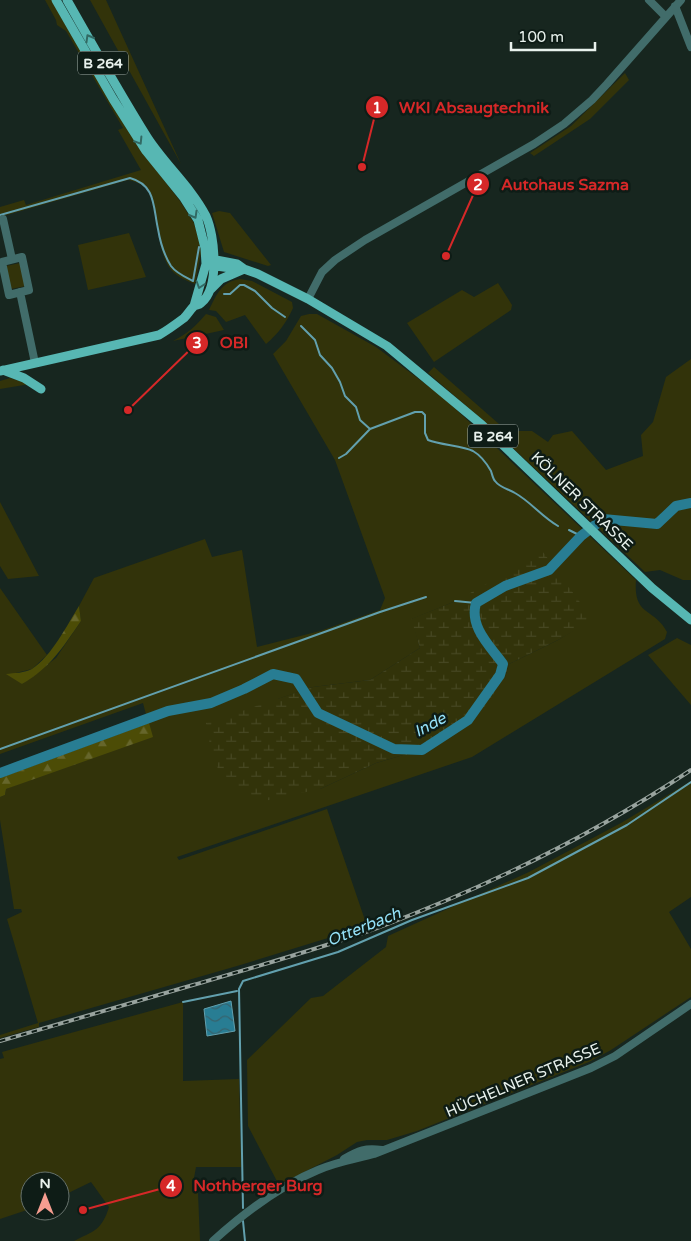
<svg xmlns="http://www.w3.org/2000/svg" width="691" height="1241" viewBox="0 0 691 1241" font-family="'Varela Round',sans-serif">
<defs>
<pattern id="forest-firs" width="22" height="20" patternUnits="userSpaceOnUse" patternTransform="scale(1.25)"><rect width="22" height="20" fill="#4c4c06"/><path d="M5 1l3.5 6h-7zM16 11l3.5 6h-7z" fill="#66662b"/></pattern>
<pattern id="wetland-marsh" width="20" height="14" patternUnits="userSpaceOnUse" patternTransform="scale(1.25)"><rect width="20" height="14" fill="#32330a"/><path d="M1 5h8M5 5V1M11 12h8M15 12V8" fill="none" stroke="#464722"/></pattern>
<pattern id="water-waves" width="16" height="10" patternUnits="userSpaceOnUse" patternTransform="scale(1.25)"><rect width="16" height="10" fill="#287d93"/><path d="M0 5q4-4 8 0t8 0" fill="none" stroke="#37636d"/></pattern>
</defs>
<rect width="100%" height="100%" fill="#17261f"/>
<path fill="#32330a" fill-rule="evenodd" d="M45,0H52L143,153L180,201L194,223L200,243L201,253L195,284C185,280 175,276 169,267C156,248 158,202 146,188C142,184 134,181 128,180L0,217V207L24,200L26,205L141,170L118,130L123,128L66,31L57,25L56,20Z
M90,0H106L181,164Z
M625,73L629,80L590,119L534,156L530,153L571,126Z
M219,211L230,213L271,265L268,266L224,252L212,213Z
M129,233L146,277L88,290L78,245Z
M20,263L26,286L11,289L6,266Z
M240,279L252,281L292,302L293,308C286,323 279,333 266,344L245,315L226,322L216,311L209,310C217,294 221,282 240,279Z
M498,283L512,305L511,310L434,362L407,323L462,290L474,297Z
M206,314L216,317L224,330L173,341C187,334 196,326 206,314Z
M309,314H317L376,347L443,397L636,580C633,617 654,607 667,632L665,639L472,757L177,857L179,860L327,809L367,926L237,966L39,1023V1027L0,1038V1035L38,1023L7,919L22,912L21,909H14L0,820V797L5,795L6,789L150,730L143,703L0,754V588L47,655L32,669L16,673L22,684L56,658L81,621L79,606L94,578L205,539L212,557L242,550L257,647L320,631L380,610L385,598L335,460L273,354L286,341L301,316ZM456,601L592,619L558,640L509,664L505,678L424,755H403L376,763L320,789L278,699L313,687L370,680L420,648L412,619Z
M691,359V580H683L660,570L645,572L485,422L428,373L434,367L507,431H532L548,442L553,435L572,431L606,470L643,456L641,435L653,422L666,377Z
M10,378L30,384L0,389V381Z
M0,502L39,576L8,579L0,566Z
M677,638L691,645V705L648,655Z
M691,781V897L669,912L691,949V997L611,1050L589,1062L417,1131L387,1140H367L357,1142L337,1155L279,1185L248,1126L247,1060L311,998L323,996L386,947L388,936L529,872L621,823Z
M183,1002V1081L239,1079L241,1167H196L194,1178L198,1193L200,1241H74C94,1231 102,1230 109,1207L91,1182L60,1197V1181H30V1209L0,1219V1059L4,1058L2,1052Z"/>
<path fill="url(#forest-firs)" d="M79,606L81,621C63,647 50,668 22,684L6,674C14,673 25,673 32,669C52,656 67,625 79,606Z
M149,723L153,737L6,789L5,795L0,797V778Z"/>
<path fill="url(#wetland-marsh)" d="M543,552L593,620L558,640L509,664L505,678L473,723L424,755H403L376,763L320,789L255,803L236,790L213,762L206,723L313,687L370,680L420,648L411,619L456,601Z"/>
<path fill="url(#water-waves)" stroke="#62a0ae" d="M231,1001L235,1031L207,1036L204,1009Z"/>
<g fill="none" stroke-linecap="round" stroke-linejoin="round">
<path stroke="#62a0ae" stroke-width="2" d="M0,215L130,178C156,185 153,207 158,229C160,241 164,255 171,266C176,273 185,277 193,281L199,247
M224,294H230L240,285H244L255,291L272,308L285,317
M301,326L315,340L320,355L332,368L340,382L345,396L356,407L360,420L370,429L415,412H422L425,415V433L428,440C441,445 463,446 473,451C480,455 487,464 491,471C492,474 493,479 495,481C500,488 509,489 515,493C531,502 541,516 558,526
M339,458L346,454L370,429
M569,530L581,536
M455,601L476,603
M0,749L380,612L426,597
M183,1002L237,991
M243,1208L239,989L243,981L338,952L412,920L528,878L627,825L691,782
M243,1221L245,1241"/>
<path stroke="#287d93" stroke-width="10" d="M0,773L168,711L211,703L244,689L273,674L296,679L318,713L394,749L422,750L468,720L500,675L503,664C490,646 469,627 476,603L505,586L549,570L581,536L603,519L657,524L676,506L691,503"/>
<path stroke="#416c6a" stroke-width="8" d="M649,0L666,17
M675,6L691,47
M3,219L12,259
M22,257L29,290L9,295L2,262Z
M20,292L35,363
M308,299L322,272L335,260L365,240L534,144L564,124L592,100L607,84L681,0
M344,1159C359,1150 365,1148 382,1150
M213,1241C244,1213 279,1186 318,1170C336,1162 355,1159 374,1154L591,1068L615,1056L691,1004"/>
<path stroke="#57b7b3" stroke-width="9" d="M56,0L113,99L146,151L184,198L198,220L205,248L206,264L194,306
M206,258L237,264L244,269L258,274L308,299L387,346L482,425L652,588L691,620
M209,265L238,269
M210,290L221,279L244,269
M3,370L24,378L41,389
M0,371L159,335C168,330 176,324 184,318C188,314 190,310 194,306C196,305 199,305 201,303C220,288 215,236 206,216C191,187 165,165 147,137C119,92 93,46 67,0"/>
<defs>
<path id="rail" d="M0,1041C64,1023 128,1004 193,985C255,967 316,950 377,928C487,887 593,835 691,770"/>
</defs>
<use href="#rail" stroke="#98a39e" stroke-width="4"/>
<use href="#rail" stroke="#0e1c16" stroke-width="2" stroke-dasharray="5.5" stroke-linecap="butt"/>
</g>
<defs><path id="oneway-chevron" d="M-2-3.5L2.5 0L-2 3.5" fill="none" stroke-width="1.6" stroke-linecap="round" stroke-linejoin="round" transform="scale(1.25)"/></defs>
<g stroke="#326a64">
<use href="#oneway-chevron" transform="translate(89 38) rotate(-120)"/>
<use href="#oneway-chevron" transform="translate(139 141) rotate(58)"/>
<use href="#oneway-chevron" transform="translate(194 215) rotate(60)"/>
<use href="#oneway-chevron" transform="translate(200 285) rotate(108)"/>
</g>
<g text-anchor="middle" dominant-baseline="central" stroke-width="5" stroke-linejoin="round" paint-order="stroke">
<g fill="#0e1c16" stroke="#a7b2ac" stroke-width="1">
<rect x="78" y="51.5" width="50" height="23" rx="4"/>
<rect x="468" y="424.5" width="50" height="23" rx="4"/>
</g>
<g font-size="14" font-weight="bold" fill="#e9f2ed">
<text x="103" y="63">B 264</text>
<text x="493" y="436">B 264</text>
</g>
<g font-size="15" fill="#e9f2ed" stroke="#0e1c16">
<text transform="translate(582 501) rotate(44)">KÖLNER STRASSE</text>
<text transform="translate(523 1080) rotate(-23)">HÜCHELNER STRASSE</text>
</g>
<g font-size="16" font-style="italic" fill="#95e2f9" stroke="#0e1c16">
<text transform="translate(430 725) rotate(-28)">Inde</text>
<text transform="translate(364 927) rotate(-22)">Otterbach</text>
</g>
</g>
<path fill="none" stroke="#d62828" stroke-width="2" d="M362 167L377 107M446 256L478 184M128 410L197 343M83 1210L171 1186"/>
<g fill="#d62828" stroke="#0e1c16" stroke-width="2">
<circle cx="362" cy="167" r="5"/>
<circle cx="446" cy="256" r="5"/>
<circle cx="128" cy="410" r="5"/>
<circle cx="83" cy="1210" r="5"/>
<circle cx="377" cy="107" r="12"/>
<circle cx="478" cy="184" r="12"/>
<circle cx="197" cy="343" r="12"/>
<circle cx="171" cy="1186" r="12"/>
</g>
<g font-size="15" text-anchor="middle" font-weight="bold" fill="#fff">
<text x="377" y="113">1</text>
<text x="478" y="190">2</text>
<text x="197" y="348">3</text>
<text x="171" y="1191">4</text>
</g>
<g font-size="16" text-anchor="middle" font-weight="bold" fill="#d62828" stroke="#0e1c16" stroke-width="5" stroke-linejoin="round" paint-order="stroke">
<text x="474" y="113">WKI Absaugtechnik</text>
<text x="565" y="190">Autohaus Sazma</text>
<text x="234" y="348">OBI</text>
<text x="258" y="1191">Nothberger Burg</text>
</g>
<g transform="translate(45 1196)"><circle r="24" fill="#0e1c16" stroke="#66726c"/>
<path d="M0-4L9 19L0 12L-9 19Z" fill="#f59d90"/>
<text y="-8" font-size="14" font-weight="bold" text-anchor="middle" fill="#e9f2ed">N</text>
</g>
<path d="M511 42v8h84v-8" fill="none" stroke="#e9f2ed" stroke-width="2.5"/>
<text x="518" y="42" font-size="15" fill="#e9f2ed" stroke="#0e1c16" stroke-width="4" paint-order="stroke">100 m</text>
</svg>
